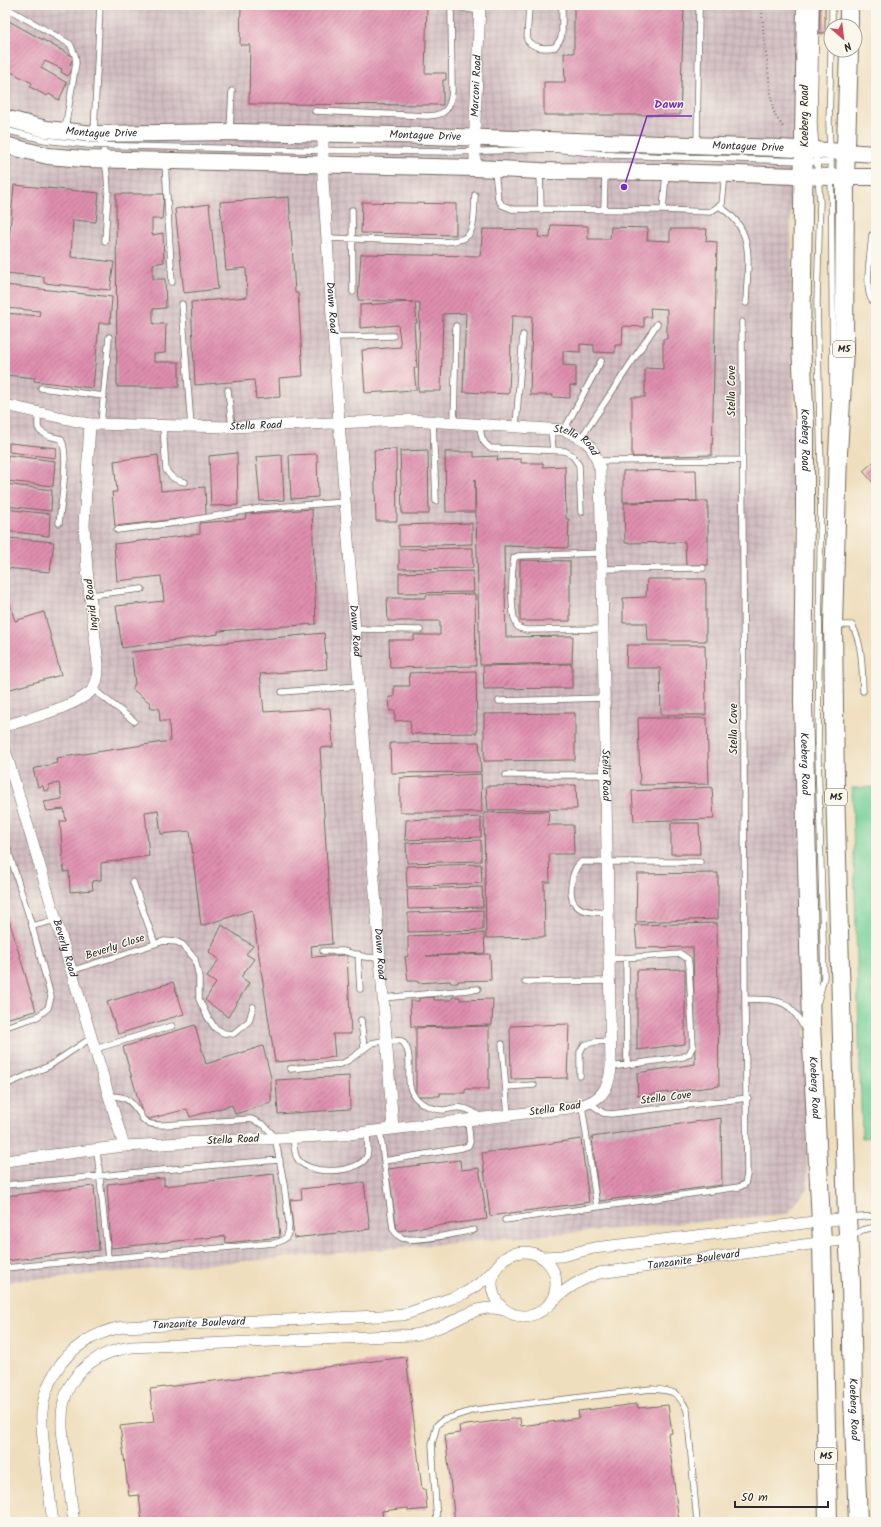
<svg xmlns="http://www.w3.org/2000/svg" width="881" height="1527" viewBox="0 0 881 1527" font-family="Kalam,sans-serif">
<defs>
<pattern id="industrial-grid" width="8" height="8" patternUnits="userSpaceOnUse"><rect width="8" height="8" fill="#d2bec2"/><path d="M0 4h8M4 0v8" fill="none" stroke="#b4a3a7"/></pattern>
<pattern id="building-hatch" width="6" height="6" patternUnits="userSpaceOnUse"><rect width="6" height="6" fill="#df8eae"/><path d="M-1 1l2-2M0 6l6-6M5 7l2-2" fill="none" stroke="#b5748e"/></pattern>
</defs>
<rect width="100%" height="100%" fill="#fbf7ec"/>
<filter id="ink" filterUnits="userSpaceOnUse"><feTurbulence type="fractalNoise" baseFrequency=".025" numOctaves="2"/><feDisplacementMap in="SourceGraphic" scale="8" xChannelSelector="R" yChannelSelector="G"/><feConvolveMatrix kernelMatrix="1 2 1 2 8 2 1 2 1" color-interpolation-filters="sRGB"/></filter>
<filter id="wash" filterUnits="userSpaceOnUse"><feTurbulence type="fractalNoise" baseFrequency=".012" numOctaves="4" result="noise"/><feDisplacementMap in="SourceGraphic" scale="16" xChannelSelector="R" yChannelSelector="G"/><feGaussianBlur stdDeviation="0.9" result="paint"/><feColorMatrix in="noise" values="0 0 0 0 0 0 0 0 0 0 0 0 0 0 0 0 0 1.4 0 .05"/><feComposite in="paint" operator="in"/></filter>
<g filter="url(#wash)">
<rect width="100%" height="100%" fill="#efdebd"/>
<path fill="url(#industrial-grid)" d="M5,5H798L791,222L808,1187L788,1214L5,1282Z"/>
<path fill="#78d198" stroke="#527e62" d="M876,787V1137L862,1138L852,788Z"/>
<g id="blocks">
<path fill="url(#building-hatch)" d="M241,5H427L425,73H446V80H443V105L249,104L250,45H240Z
M574,5H684L680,115H544V82H565L564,53H574Z
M820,5H825V33H819Z
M5,19L74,57L70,64L74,67L68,76L61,72L62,69L45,61L41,68L67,83L59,100L49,94L47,96L30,87L32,83L5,69Z
M14,185L99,193L96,222L73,220L71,257L114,262L110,290L44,283V277L6,273Z
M116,194H164L162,219H152V235L163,233L164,262L153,264V279H165L166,308L153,309V324H166L165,353L154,354V362H179V387H117Z
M289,197L295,293H298L303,376L279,378L280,397L256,399L254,380L195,385L191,302L247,297L246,268L226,270L220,202Z
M362,202L456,204V235L361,233Z
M209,204L218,289L184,293L175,209Z
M551,225L588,226V239H610L611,227L648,228L647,240L670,241V229H707L706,241L717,242L712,455L632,457V397H645V368L663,369V339H667V309L650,308L651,317H644V327L623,326L622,345H615V353L594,352V345L580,344V352L563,351V365L576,366V386L570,385V398L552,397L553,395H530L532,316H512L509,394L463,392L466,313L443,314L441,391H418L420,303L415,302L417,323L414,324L417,368H414L416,390L365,393L362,350L401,347L398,325L360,328V305L413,302L358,300L361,254L480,256L483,229L539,230L538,237L550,238Z
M5,285L112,297L110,323H99L93,388L34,381L35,378L6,375L5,313L39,316L40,311L5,308Z
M9,443L57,448L55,458L9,452Z
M396,449L397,521H376L374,450Z
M428,450L429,514H402L400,451Z
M445,452H474V457L498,456L497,460L521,459V463H543V467L565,466L566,519H569L568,548L504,546L506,637L573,636L572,663L480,665L475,479V512H446Z
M237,453L238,505L211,506L209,456Z
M317,454L318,497L291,499L289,455Z
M8,455L55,461L53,486L6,481Z
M158,455L161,491L205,487L206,516L115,526L112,492H117L114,461Z
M282,455L284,500L260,501L256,457Z
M876,460V486L863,471Z
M696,470L697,501L623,502V471Z
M5,484L52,490L51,511L5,506Z
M708,501V565H686L685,542L625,543L624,503Z
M5,509L50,514L49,536L5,531Z
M312,509L316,624L218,631V634L122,648L116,606L164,601L161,576L117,581L114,544L200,534V523L245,519L246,514Z
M472,523V544L399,546V525Z
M8,538L54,542L50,572L5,568Z
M473,548V568L399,569V549Z
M520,560L570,561V621H520Z
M473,571L474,592L399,593V573Z
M647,579H706V641H648L647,623H623V598L646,597Z
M5,587L15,621L44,612L61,675L7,690L5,683Z
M475,594L476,666L390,668L389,640H414V635H440V621H388L387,598H426V595Z
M324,633L327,669L260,674L264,712L330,708L333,747L320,748L332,944L311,946L312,957L347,955L351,1034H333L335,1057L275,1062L252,910L201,926L190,831L161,834L158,810L145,812L149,856L101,863V880L92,881L93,890L70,892L69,871L64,872L60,821H66L64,809L47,811L44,802L62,799L59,783L49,785V790L44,791L43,786L38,787L33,769L57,763L56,758L170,741L169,721H160L159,708H151L150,703L132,689L135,683L131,652Z
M627,645H705L706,715H661L660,668H626Z
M572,664V688L484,689L483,666Z
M476,671L477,733L411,734L410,720L395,721V711H390L389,697H394V686H410L409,673Z
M575,713V760L484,761V714Z
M638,718H707L709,784L640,785Z
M479,742L481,772L391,773L390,743Z
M481,774L482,812H400V778Z
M576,785L577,809L488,810L486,786Z
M712,787L714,819L634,821L632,791Z
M549,811L548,825H573L574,854H549L550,882H544L545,937L486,938L484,813Z
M481,817V837L405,840L406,820Z
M671,823H699L700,854H671Z
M481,840V861L407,863L406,843Z
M481,864L482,883L407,887L406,866Z
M718,873V919L636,922L637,874Z
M482,887L483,907L408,909L407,889Z
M5,906L36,1011L5,1019Z
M483,910V930L408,932V913Z
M717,923L719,1086L638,1096L637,1073L695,1064L693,947L637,948L635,925Z
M222,925L253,946L246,954L254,959L241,977L249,983L228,1017L205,1000L216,983L207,977L219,959L209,952Z
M484,933L485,953L426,956L490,954L491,980L458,981V983H451L450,981L418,983L417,981H408L405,957L408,956V936Z
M685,969V1044L637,1050V970Z
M173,982L184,1014L118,1034L107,1002Z
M434,997V1000H452V997H460V1000L493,999L492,1025L411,1027L410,1001H419V998Z
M569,1024L567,1078L511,1079L510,1026Z
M195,1025L206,1064L263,1046L271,1078V1103L235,1114L232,1105L190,1117L187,1109L149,1119L143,1116L123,1047Z
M489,1026V1089H465V1093H440V1096H416V1028Z
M349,1076L350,1109L278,1114L276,1080Z
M721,1118L722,1185L599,1201L592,1137Z
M581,1139L589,1202L490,1216L482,1153Z
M460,1160L461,1170L479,1168L487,1219L397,1231L388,1169Z
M274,1174L280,1237L226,1243L225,1236L111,1248L107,1184L164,1178V1186Z
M364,1182L370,1229L294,1238L290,1200L302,1199L301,1189Z
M94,1186L99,1250L5,1261V1196Z
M406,1357L422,1489H425L427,1509L408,1511V1508L382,1511L383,1520L370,1522H142L139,1495L129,1496L120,1426L154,1422L150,1389Z
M637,1404L638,1408L668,1405L672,1433L668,1434L679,1522H455L445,1435L460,1433L459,1426L520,1418L521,1426L579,1418L578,1411Z"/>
</g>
</g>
<g filter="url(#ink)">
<use href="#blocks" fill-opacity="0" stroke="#706a5e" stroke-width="1"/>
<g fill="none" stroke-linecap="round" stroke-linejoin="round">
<defs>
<path id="lane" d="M451,5V6L480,11
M529,5L527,40C534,49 545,49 555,47L561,38L562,31V5
M697,5L699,10L697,145
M816,5L814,124L820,202L817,303L821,468L818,753L824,977L818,1001
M5,7L70,44L75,55L76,63L65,129
M832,26V5
M315,111L428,116C446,115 450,109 452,91L451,6
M5,130L45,140L88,145L297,150L451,152L554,149L613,155L800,161
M230,130L232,91
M94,133L100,5
M101,143L103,146L107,175L108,192L105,241
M830,150L829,124L831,50
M831,160L833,396
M165,162L172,282
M813,162H831
M495,171L498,199L502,205L512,209L663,210L710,212L722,204L725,174
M540,172L541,210
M720,207C757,230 747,265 746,303
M352,210L353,292
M604,210L605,173
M663,210L666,173
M872,235C871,250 865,283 870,296C871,300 873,302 876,303
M327,238L444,242C451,241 461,241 466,237C476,230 474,206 475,195
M182,304L191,427
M334,337L393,336
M41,388L104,396
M228,390L232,427
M38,413V427L40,431L49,436L61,439C70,454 61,504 59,523
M433,422L436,501
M454,423L456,326
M101,424L109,337
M480,425C481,436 481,441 490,448L565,451L572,455L579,465L581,512
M163,426L166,470C171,478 176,480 185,482
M516,426L523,335
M551,429L553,450
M564,430L601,361
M581,438L657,324
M597,461L742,460
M117,530L175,523L261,508L345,502
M601,553L518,556L514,558C512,571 509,617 518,627C520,629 524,629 526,630L603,629
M602,569L703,568
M90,595L142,589
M835,625H852C863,645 862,669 863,691
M355,629L420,630
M93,689L134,721
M282,692L359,686
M499,701L604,698
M506,775H606
M5,840L32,926L51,997L48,1008L37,1017L5,1027
M133,882L155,944
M608,913C599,912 585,913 578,907C566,899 571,871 581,862H700
M32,926L56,920
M323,951H343L365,957L380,958
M358,954L360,989
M626,958L627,1065
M609,959L681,954L688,959L689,965L693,1046L689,1054L683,1057L611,1067
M71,971L164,941L177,942L183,945L195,959L199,977V999L207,1016L215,1028L224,1033L233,1034L249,1021L253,1007
M525,982L609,981
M383,998L478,989
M745,999C778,1000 789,997 805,1030
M361,1020L364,1048
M502,1044L508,1115
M95,1049L172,1026
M290,1069L341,1064L349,1060L372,1043L387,1040L402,1041C417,1056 401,1083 416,1098C422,1105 435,1110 444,1110C450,1109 456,1107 462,1108C470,1109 475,1113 481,1117
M580,1076V1052L584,1045L594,1042L611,1041
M5,1085L49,1066L91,1038
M506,1087L534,1085
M590,1103L603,1113L611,1114L748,1098
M582,1106L597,1207
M380,1130L393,1229C396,1233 398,1236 402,1238C415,1243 459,1233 474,1230
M293,1137C294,1143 294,1153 297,1158C307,1176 359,1174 367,1156C369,1150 367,1139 367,1131
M97,1150L108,1258
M384,1161L462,1148L468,1146L470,1142L468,1120
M5,1185L226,1164L280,1160
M849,1218L876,1216
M505,1220L739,1187L745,1184L747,1175L745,999L742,322
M852,1237L862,1230L876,1227
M5,1268L274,1243C286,1241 289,1236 289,1224L284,1184L275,1137L264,1125L251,1119L164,1125C158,1125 151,1125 146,1122C143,1120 141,1117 140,1114C130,1100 127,1096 109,1096
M437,1522L432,1444L437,1425L443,1420L474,1410L651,1389C673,1391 677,1390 687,1410L697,1522"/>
<g id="street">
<path id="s1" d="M323,134V179L339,422L393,1128"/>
<path id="s2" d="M475,168V121L480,5"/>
<path id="s3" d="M5,405L90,424L232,427L411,420L564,430C588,441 592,442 600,469L611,1067C609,1095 595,1104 569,1108L341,1135L124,1146L5,1161"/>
<path d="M5,726C27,719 78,706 92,690C98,683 98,672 98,664L87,570L84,525L90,424"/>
<path id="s4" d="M5,750L124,1146"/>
<circle cx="524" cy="1284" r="32"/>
<path d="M542,1257L562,1256L594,1248L847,1218"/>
<path id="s5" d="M548,1306C563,1290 578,1280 599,1273L848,1239"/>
<path id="s6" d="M53,1522C50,1502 48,1481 45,1461C44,1445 41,1428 42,1412C44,1385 60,1358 83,1343C95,1335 107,1330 122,1327L403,1315L452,1298L465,1293L483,1281L498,1266"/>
<path d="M74,1522C71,1503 69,1484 67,1464C65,1449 61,1434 62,1419C62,1378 93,1352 132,1347L414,1335C425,1333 435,1329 445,1325C465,1316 481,1303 504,1310"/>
</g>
<g id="secondary">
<path id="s7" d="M5,118L46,129L94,134L230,132L397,135L779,148L876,154"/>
<path d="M5,145L48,156L84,159L475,168L540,171L666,172L832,177H876"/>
</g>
<g id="primary">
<path id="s8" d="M806,5L801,344L805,427V509L803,702L811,1025L822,1242L828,1522"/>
<path d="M849,26V5"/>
<path id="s9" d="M849,50L845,178L844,349L838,453L833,625L835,787L847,1218L851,1283L853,1397L858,1522"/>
</g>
</defs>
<use href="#lane" stroke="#706a5e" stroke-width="7"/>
<use href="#street" stroke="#706a5e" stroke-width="12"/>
<use href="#secondary" stroke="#706a5e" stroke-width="18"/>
<use href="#primary" stroke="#706a5e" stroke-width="20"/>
<path stroke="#706a5e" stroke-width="2" stroke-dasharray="1 3" stroke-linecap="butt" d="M762,5L763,30L773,109L776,117L784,128"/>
<use href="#lane" stroke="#fff" stroke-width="5.5"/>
<use href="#street" stroke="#fff" stroke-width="11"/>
<use href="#secondary" stroke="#fff" stroke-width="16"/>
<use href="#primary" stroke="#fff" stroke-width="18"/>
</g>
</g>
<g text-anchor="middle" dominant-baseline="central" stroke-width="3" stroke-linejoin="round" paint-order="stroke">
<g fill="#fbf7ec" stroke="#696865" stroke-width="1">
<rect x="833" y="341" width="22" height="16" rx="3"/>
<rect x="825" y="789" width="22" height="16" rx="3"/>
<rect x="815" y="1448" width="22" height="16" rx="3"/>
</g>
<g font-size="10" font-weight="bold" fill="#2b2b2b">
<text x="844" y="349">M5</text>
<text x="836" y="797">M5</text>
<text x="826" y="1456">M5</text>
</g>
<g font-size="11" fill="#2b2b2b" stroke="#fbf7ec">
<text stroke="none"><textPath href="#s2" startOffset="82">Marconi Road</textPath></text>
<text transform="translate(805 116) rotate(-90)">Koeberg Road</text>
<text stroke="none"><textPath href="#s7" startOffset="98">Montague Drive</textPath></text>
<text stroke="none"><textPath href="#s7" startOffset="422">Montague Drive</textPath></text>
<text stroke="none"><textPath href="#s7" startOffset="745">Montague Drive</textPath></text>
<text stroke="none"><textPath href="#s1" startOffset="174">Dawn Road</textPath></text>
<text transform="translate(732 391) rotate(-90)">Stella Cove</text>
<text stroke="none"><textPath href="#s3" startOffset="253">Stella Road</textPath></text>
<text stroke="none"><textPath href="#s8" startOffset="435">Koeberg Road</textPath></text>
<text stroke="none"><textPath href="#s3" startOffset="577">Stella Road</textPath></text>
<text transform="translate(92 605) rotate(-97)">Ingrid Road</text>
<text stroke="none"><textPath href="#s1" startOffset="498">Dawn Road</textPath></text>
<text transform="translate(734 729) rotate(-90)">Stella Cove</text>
<text stroke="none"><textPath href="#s8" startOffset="759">Koeberg Road</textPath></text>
<text stroke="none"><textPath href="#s3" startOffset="924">Stella Road</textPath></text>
<text transform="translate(115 947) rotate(-18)">Beverly Close</text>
<text stroke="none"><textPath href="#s4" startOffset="207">Beverly Road</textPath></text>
<text stroke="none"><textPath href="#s1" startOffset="822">Dawn Road</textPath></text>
<text stroke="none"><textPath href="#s8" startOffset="1083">Koeberg Road</textPath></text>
<text transform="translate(666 1098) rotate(-7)">Stella Cove</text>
<text transform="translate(555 1109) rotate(-8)">Stella Road</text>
<text transform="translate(233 1140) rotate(-3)">Stella Road</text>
<text stroke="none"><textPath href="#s5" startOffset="157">Tanzanite Boulevard</textPath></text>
<text stroke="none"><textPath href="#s6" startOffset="313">Tanzanite Boulevard</textPath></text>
<text stroke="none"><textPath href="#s9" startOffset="1360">Koeberg Road</textPath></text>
</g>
</g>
<path fill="none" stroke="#7b2cbf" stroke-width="1.5" d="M624 187L647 116H692"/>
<circle fill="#7b2cbf" stroke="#fbf7ec" stroke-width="1.5" cx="624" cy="187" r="4"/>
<g font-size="12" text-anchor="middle" font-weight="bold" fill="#7b2cbf" stroke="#fbf7ec" stroke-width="3" stroke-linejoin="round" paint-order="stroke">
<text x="669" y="108">Dawn</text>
</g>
<rect width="881" height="1527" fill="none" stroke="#fbf7ec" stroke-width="20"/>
<g transform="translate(843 38) rotate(152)"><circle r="19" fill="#fbf7ec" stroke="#a8a59f"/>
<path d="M0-3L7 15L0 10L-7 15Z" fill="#d1495b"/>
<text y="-6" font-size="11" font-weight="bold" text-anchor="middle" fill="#2b2b2b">N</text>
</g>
<path d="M735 1501v6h93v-6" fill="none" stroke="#2b2b2b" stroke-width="2"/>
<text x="741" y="1501" font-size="12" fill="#2b2b2b" stroke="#fbf7ec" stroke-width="3" paint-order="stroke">50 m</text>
</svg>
